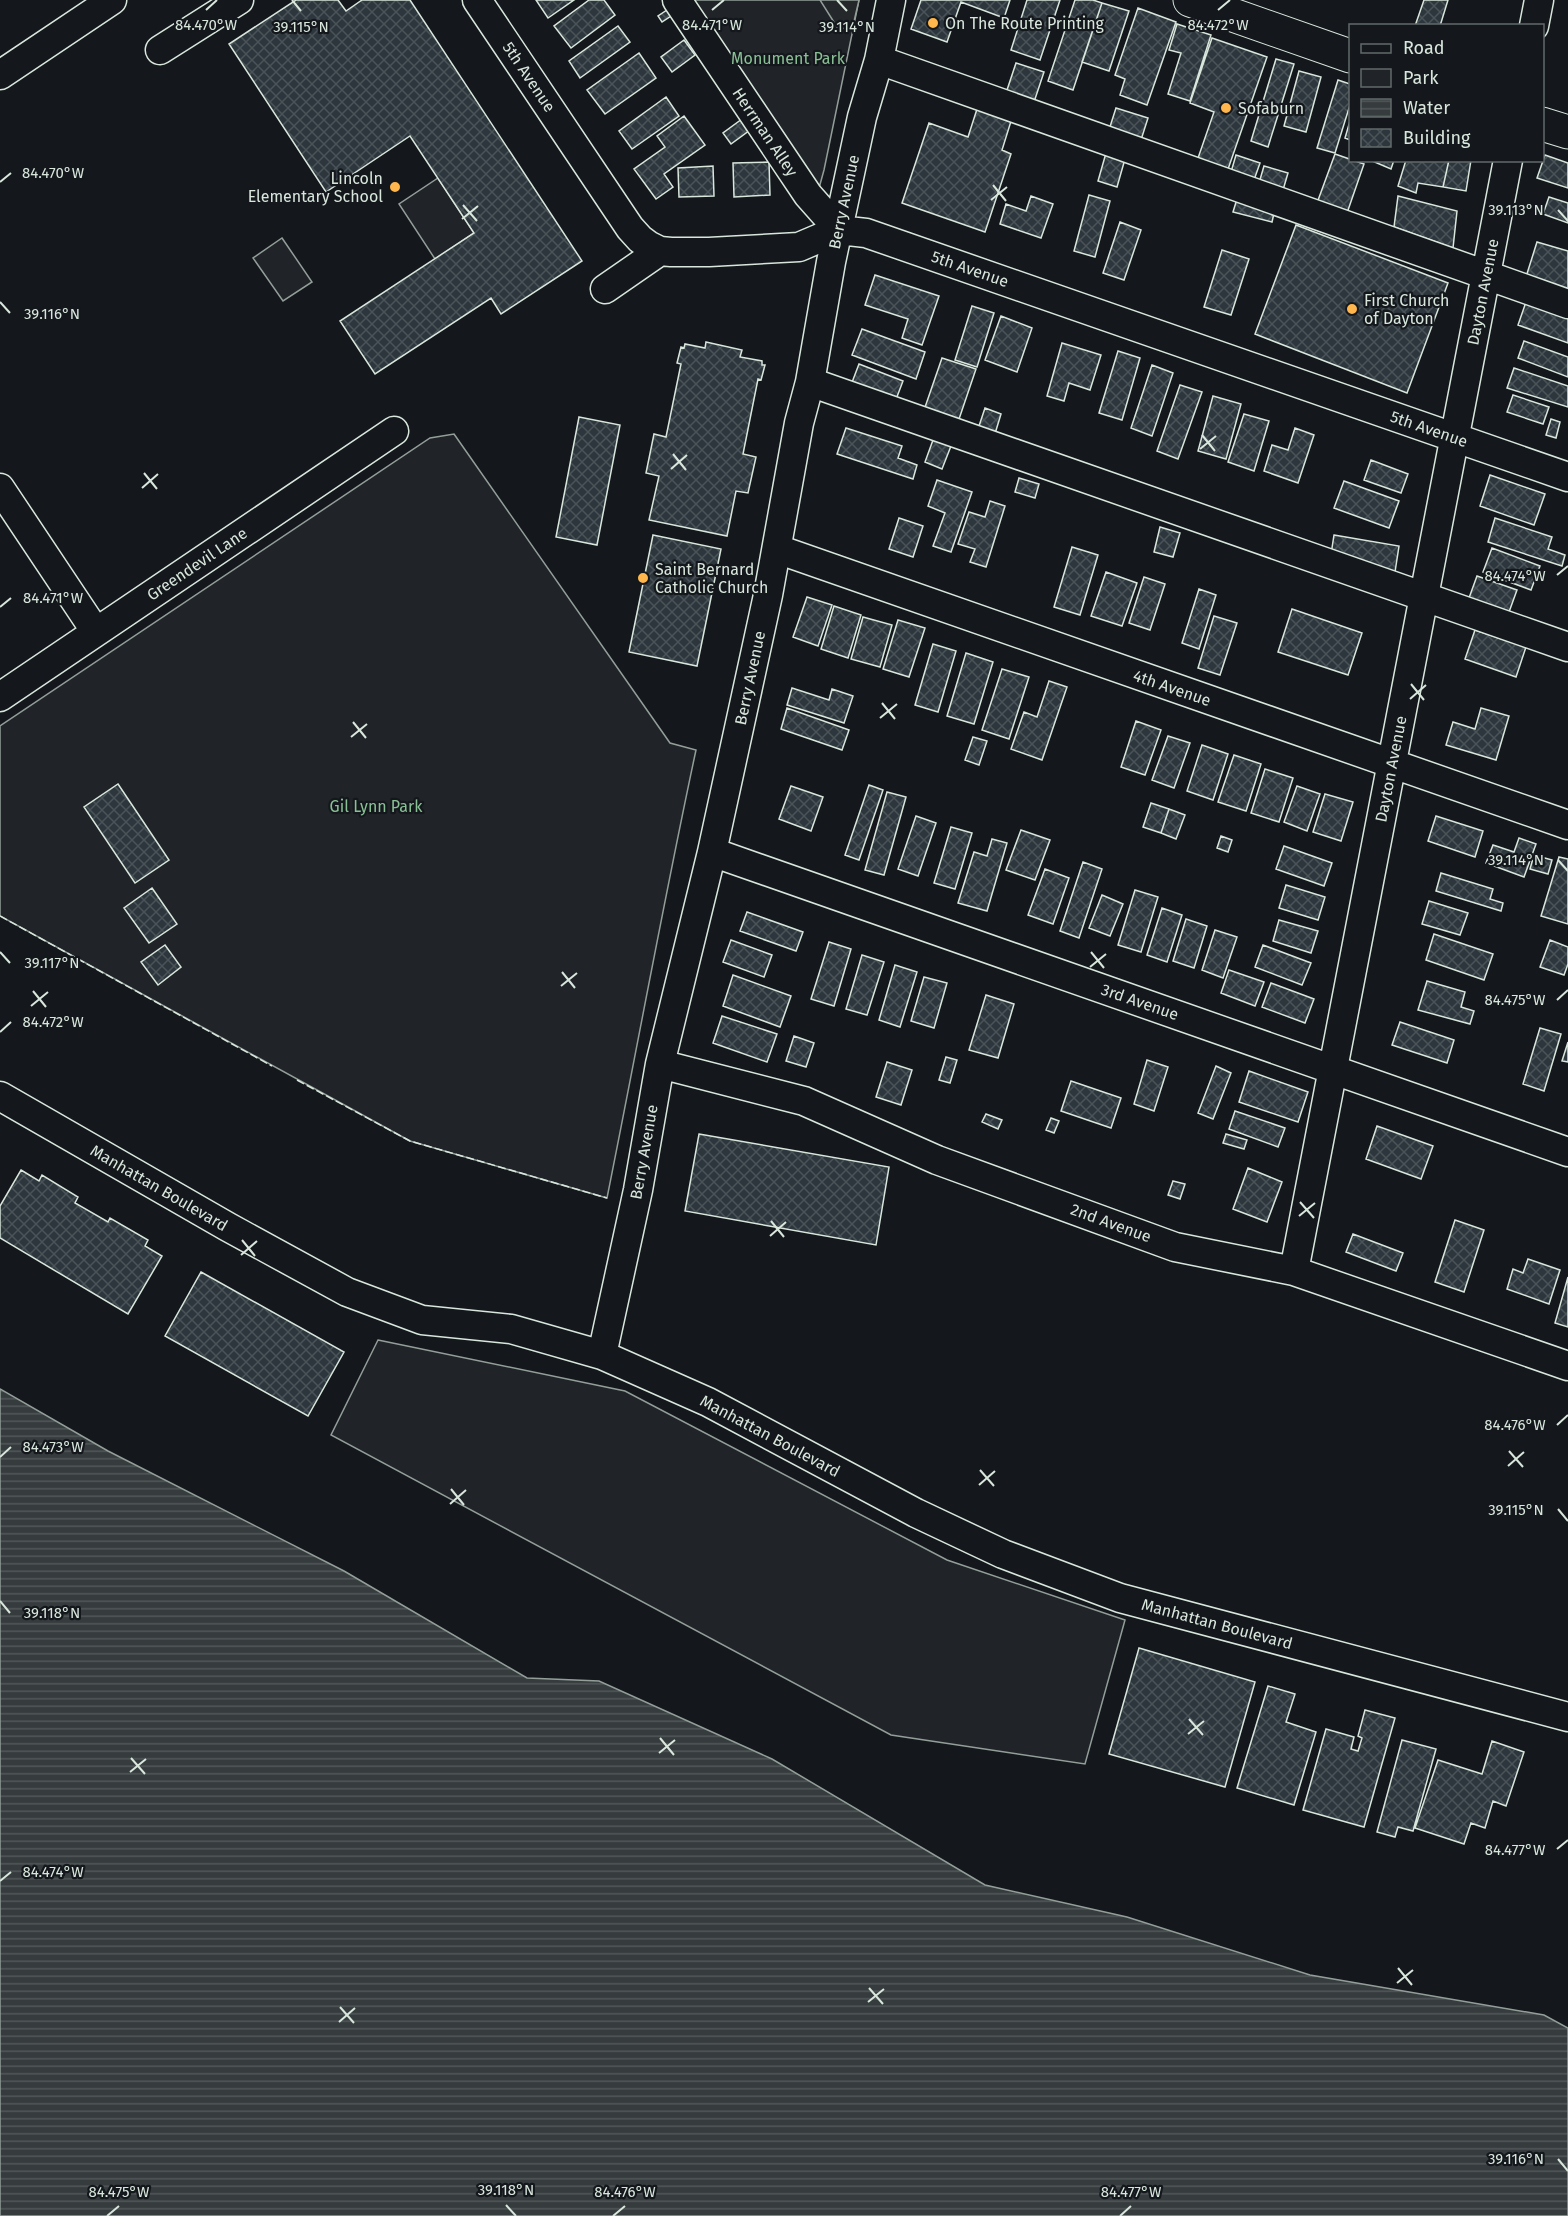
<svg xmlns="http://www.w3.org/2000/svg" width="1568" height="2216" viewBox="0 0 1568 2216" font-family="'Fira Sans',sans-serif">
<defs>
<pattern id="water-rules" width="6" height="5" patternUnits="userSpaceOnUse" patternTransform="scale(1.5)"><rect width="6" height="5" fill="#363b3e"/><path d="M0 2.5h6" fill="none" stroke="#525759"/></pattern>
<pattern id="building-cross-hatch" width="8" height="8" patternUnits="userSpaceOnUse" patternTransform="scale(1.5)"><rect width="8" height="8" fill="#2c363c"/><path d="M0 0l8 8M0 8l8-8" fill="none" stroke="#4a5358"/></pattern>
</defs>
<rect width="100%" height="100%" fill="#14181c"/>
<path fill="#202428" stroke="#939e99" stroke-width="1.5" d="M681,0H859L824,170L816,199Z
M438,178L474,233L435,259L399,204Z
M282,238L312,282L283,301L253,258Z
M454,434L670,743L696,750C664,899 637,1049 607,1198L410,1141L0,916V726L430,438Z
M378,1340L625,1391L947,1560L1125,1620L1085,1764L891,1735L331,1435Z"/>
<path fill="#24282b" stroke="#939e99" stroke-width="1.5" d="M820,0H859L852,30L837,27Z"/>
<path fill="url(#water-rules)" stroke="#939e99" stroke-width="1.5" d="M0,1389L108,1451L344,1571L527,1678L599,1681L772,1759L985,1885L1127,1917L1310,1975L1544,2015L1568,2028V2216H0Z"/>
<path fill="url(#building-cross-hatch)" stroke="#d8e6dc" stroke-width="1.5" d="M296,0H338L346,11L362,0H410L582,261L501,314L491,298L375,374L340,321L474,233L410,136L326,192L229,44Z
M536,0H574L548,18Z
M589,0H604L615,15L571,48L554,26Z
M921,0H1010L1004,18L961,2L947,42L911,29Z
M1027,0H1060L1040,60L1011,50Z
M1075,0H1093L1102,3L1073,90L1048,81Z
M1424,0H1448L1440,26H1415Z
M1102,3L1129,11L1109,71L1082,62Z
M1138,8L1176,22L1147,105L1120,95L1125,79L1115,75Z
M667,10L671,16L662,22L658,16Z
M1177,24L1211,35L1190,101L1168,94L1181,53L1169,50Z
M618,26L630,42L580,78L569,61Z
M1212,38L1267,57L1227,172L1197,161L1214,112L1190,103Z
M684,40L695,55L672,72L661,57Z
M639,53L656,78L605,114L587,90Z
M1276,59L1294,64L1268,147L1251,141Z
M1016,63L1044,72L1034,102L1006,93Z
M1299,71L1321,77L1306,132L1284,126Z
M1338,80L1350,84V105L1335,153L1317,148Z
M666,97L679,116L632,149L619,131Z
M978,106L1012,118L1002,150L1011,154L985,232L902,203L929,123L968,137Z
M1116,108L1148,118L1140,143L1108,133Z
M684,116L705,145L664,174L673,187L656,199L634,169L665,147L657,136Z
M742,119L750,130L731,144L723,133Z
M1350,121V140L1345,138Z
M1106,153L1125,159L1117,187L1098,181Z
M1335,154L1364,164L1347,213L1317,203Z
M1236,155L1260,163L1254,180L1231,172Z
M1545,155L1568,163V188L1537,178Z
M1370,160H1394L1391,169Z
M1406,160H1449L1443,187L1418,183L1416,193L1398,186Z
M1449,160H1471L1466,191L1443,187Z
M769,162L770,195L734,197L733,163Z
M713,166L714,196L679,197L678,168Z
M1264,166L1288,173L1283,190L1259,183Z
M1089,195L1110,201L1095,257L1074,251Z
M1031,196L1053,204L1041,238L1000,224L1006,204L1026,211Z
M1398,196L1457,211L1453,248L1394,227Z
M1549,197L1568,203V223L1543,214Z
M1237,199L1275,209L1272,222L1233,212Z
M1120,222L1141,230L1124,280L1103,273Z
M1296,225L1448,283L1407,393L1255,334Z
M1537,242L1568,251V294L1525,280Z
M1222,250L1249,259L1231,315L1204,307Z
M875,275L939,296L922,345L902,338L908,319L865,305Z
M1526,302L1568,318V343L1518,325Z
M972,306L994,313L977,367L955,360Z
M1001,316L1032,328L1017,372L985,360Z
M862,329L925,352L916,379L852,355Z
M1524,341L1568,357V377L1518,358Z
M706,342L742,350L740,357L762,361V365H765L761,380L758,379L743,454L756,457L748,493L736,491L727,536L649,520L659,476L646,473L654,434L666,437L681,364L677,363L681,347L684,348L685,344L705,348Z
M1062,343L1101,355L1090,390L1069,383L1064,401L1047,396Z
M1118,351L1140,358L1122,420L1099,413Z
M942,358L976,369L957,425L923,413Z
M859,364L903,381L895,402L851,385Z
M1152,365L1173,373L1152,436L1131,428Z
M1514,368L1568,386V407L1507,388Z
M1180,385L1202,392L1178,459L1157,451Z
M1513,395L1549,407L1543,424L1507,412Z
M1213,396L1241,404L1226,459L1198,451Z
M985,408L1001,414L994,437L977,432Z
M1244,414L1269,421L1254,471L1228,462Z
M579,417L620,425L597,545L556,537Z
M1551,419L1560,422L1556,438L1546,435Z
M846,428L902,446L898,458L917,465L913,479L837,454Z
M1295,428L1314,435L1298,483L1264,471L1272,445L1288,450Z
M933,440L951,446L942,469L925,462Z
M1371,460L1408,474L1401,493L1364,480Z
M1490,475L1545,494L1534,525L1480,506Z
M1019,478L1039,484L1035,498L1015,492Z
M937,480L972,492L951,552L933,546L945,513L928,506Z
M1344,481L1399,501L1389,528L1334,508Z
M990,501L1005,506L986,567L970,562L975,549L958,544L969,512L985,517Z
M899,518L923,526L913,557L889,549Z
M1495,518L1552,537L1548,549L1565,555L1562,566L1488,542Z
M1160,527L1180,533L1173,557L1154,552Z
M653,535L721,549L697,666L629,652Z
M1334,535L1399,546L1395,572L1330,561Z
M1072,547L1098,555L1080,615L1054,607Z
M1492,548L1540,566L1531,590L1483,572Z
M1106,572L1137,583L1122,626L1091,616Z
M1477,576L1517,590L1509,612L1469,598Z
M1144,577L1165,584L1150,630L1129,623Z
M1199,589L1216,595L1199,649L1182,643Z
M807,597L832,605L818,646L793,637Z
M834,606L861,615L848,658L821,649Z
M1292,609L1362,633L1348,675L1278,652Z
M1214,616L1237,623L1220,675L1198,668Z
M863,617L892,625L880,667L851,659Z
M898,620L925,628L909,677L883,669Z
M1475,630L1526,647L1516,677L1465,659Z
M933,644L956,651L938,712L915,705Z
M966,653L993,662L974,724L947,716Z
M1002,669L1029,677L1009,739L982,730Z
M1049,681L1067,687L1042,760L1011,749L1024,712L1037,717Z
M792,688L829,700L832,689L853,696L844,723L787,705Z
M787,708L849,730L842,750L781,729Z
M1481,708L1509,716L1496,760L1446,745L1453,722L1475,729Z
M1136,721L1161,730L1145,775L1121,767Z
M1168,736L1190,743L1174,788L1152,780Z
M973,737L987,741L979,765L965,760Z
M1202,745L1228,754L1213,800L1187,791Z
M1234,755L1261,764L1246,811L1218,802Z
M1265,769L1293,778L1279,822L1251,813Z
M118,784L169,860L135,883L84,807Z
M869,785L883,790L859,860L845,855Z
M791,786L823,797L811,831L779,819Z
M1297,786L1320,794L1307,831L1284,822Z
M887,792L906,797L884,875L865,870Z
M1325,794L1353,802L1341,841L1313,832Z
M1151,803L1169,809L1161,833L1143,827Z
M1169,809L1185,815L1176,839L1161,833Z
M916,816L936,823L918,876L898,869Z
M1436,816L1483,831L1475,857L1428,841Z
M951,827L972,833L955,889L934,883Z
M1021,830L1050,840L1035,880L1006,870Z
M1221,836L1232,840L1228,852L1217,848Z
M1519,838L1536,844L1524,877L1486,863L1493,845L1514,852Z
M992,839L1007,843L987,911L958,903L974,852L987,856Z
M1284,846L1332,863L1324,886L1276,869Z
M1534,855L1552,860L1548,874L1530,869Z
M1559,857L1568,859V924L1541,916Z
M1083,862L1102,869L1079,938L1060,931Z
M1045,869L1069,878L1053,924L1028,915Z
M1441,873L1493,889L1490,899L1503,903L1501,911L1436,891Z
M1286,885L1325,897L1318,920L1279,908Z
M152,888L177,924L149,943L124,908Z
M1135,890L1158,897L1141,952L1118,945Z
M1102,895L1123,904L1110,936L1089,928Z
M1429,901L1468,913L1460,935L1422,924Z
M1162,908L1182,915L1167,962L1147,955Z
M747,912L803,932L796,951L740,931Z
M1186,919L1207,926L1194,968L1173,961Z
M1279,920L1318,931L1311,953L1273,941Z
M1215,930L1237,937L1223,978L1202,970Z
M1434,934L1493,954L1484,980L1426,960Z
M731,940L772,955L764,977L723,962Z
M1550,940L1568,947V964L1564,975L1540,967Z
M829,942L851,949L834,1006L811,999Z
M165,945L181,967L158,985L141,962Z
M1263,945L1311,963L1302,985L1255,967Z
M862,955L884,962L867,1015L846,1009Z
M895,965L917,972L900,1027L879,1020Z
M1229,970L1264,982L1255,1006L1221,993Z
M733,975L791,996L780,1027L723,1006Z
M924,977L947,983L934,1028L911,1021Z
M1427,981L1465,992L1461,1007L1474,1011L1470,1024L1418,1010Z
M1271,983L1314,999L1305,1023L1262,1007Z
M986,995L1014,1004L998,1058L969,1050Z
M722,1016L777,1034L767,1062L713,1043Z
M1400,1022L1454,1040L1447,1063L1392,1045Z
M1540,1028L1561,1034L1544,1091L1523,1084Z
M794,1036L814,1043L806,1067L786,1061Z
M1568,1042V1062L1562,1061Z
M946,1057L957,1060L950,1083L939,1080Z
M1147,1060L1168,1067L1154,1111L1134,1104Z
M887,1062L912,1070L901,1105L876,1097Z
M1216,1066L1231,1073L1213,1119L1198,1113Z
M1249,1071L1308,1092L1298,1122L1239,1102Z
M1071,1081L1121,1098L1111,1128L1061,1111Z
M1235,1111L1285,1128L1278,1147L1229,1129Z
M986,1114L1002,1120L998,1129L982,1122Z
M1051,1118L1059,1121L1054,1133L1046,1130Z
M1377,1126L1433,1146L1421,1179L1366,1159Z
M699,1134L889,1167L876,1245L685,1211Z
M1226,1134L1247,1140L1244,1149L1223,1143Z
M1248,1168L1282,1182L1267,1222L1233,1209Z
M21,1170L39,1181L42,1175L78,1197L75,1203L108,1222L110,1218L148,1240L145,1246L162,1256L128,1314L0,1238V1206Z
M1173,1181L1185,1184L1180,1199L1168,1195Z
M1455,1220L1484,1230L1464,1292L1435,1282Z
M1353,1234L1403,1253L1396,1271L1346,1252Z
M1528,1259L1560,1270L1549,1304L1507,1289L1513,1269L1523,1273Z
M201,1272L344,1352L308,1416L165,1336Z
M1568,1277V1327L1555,1323Z
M1139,1648L1255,1682L1225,1787L1109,1754Z
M1268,1686L1295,1694L1286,1722L1316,1732L1294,1805L1237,1788Z
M1365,1710L1395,1718L1364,1827L1303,1810L1326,1729L1354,1737L1351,1749L1358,1751L1362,1738L1358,1736Z
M1402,1740L1436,1749L1413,1831L1398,1827L1395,1837L1377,1832Z
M1492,1741L1524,1752L1506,1806L1493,1801L1485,1828L1471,1823L1464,1844L1415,1828L1438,1760L1482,1774Z"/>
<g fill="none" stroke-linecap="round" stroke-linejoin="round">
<defs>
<path id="minor" d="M477,0L630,228L640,239L648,245L660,251L671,252H709L799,247L839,230L866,233L1568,477
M677,0L808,195L839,230
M1534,26L1539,0
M160,50L239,0
M879,60L1568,304
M0,75L112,0
M605,289L660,251
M810,382L1568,647
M0,488L96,632
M777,549L1568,825
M0,697L394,431
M712,852L1568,1152
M660,1064L804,1101L937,1160L1175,1247L1294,1271L1568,1366
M0,1096L228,1227L347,1292L422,1320L511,1329L602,1355L708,1402L916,1513L1003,1554L1120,1598L1568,1717
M1294,1271L1508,160
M602,1355L638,1190L660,1064L712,852L768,595L799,423L810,382L831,262L862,117L879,60L891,0"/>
<path id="major" d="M1190,0L1350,56
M1542,124L1568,132"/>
</defs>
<use href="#minor" stroke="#d8e6dc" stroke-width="31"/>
<use href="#major" stroke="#d8e6dc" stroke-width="35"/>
<use href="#minor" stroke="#14181c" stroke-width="28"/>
<use href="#major" stroke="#14181c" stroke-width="33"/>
<path stroke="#d8e6dc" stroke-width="1.5" stroke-dasharray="8 3" stroke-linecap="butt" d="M0,916L272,1066
M297,1080L410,1141L607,1198"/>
</g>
<path fill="none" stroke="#d8e6dc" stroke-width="2" d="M292,0L301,11M837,0L847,11M206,10L217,0M712,10L724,0M1218,10L1230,0M0,182L11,173M993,185L1006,201M991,200L1007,187M463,205L477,221M1558,210L1568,221M462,219L478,206M0,302L10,313M1202,435L1215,451M1200,449L1216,436M673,454L686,470M671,469L687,455M144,473L157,489M142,488L158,474M1557,575L1568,566M0,607L11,598M1411,684L1424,700M1410,699L1426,685M882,703L895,719M880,718L897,704M353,722L366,738M351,737L367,724M1558,860L1568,871M0,952L10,963M1091,952L1104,968M1090,967L1106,954M562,972L575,988M561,986L577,973M33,991L46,1007M1557,1000L1568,990M31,1006L48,992M0,1032L11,1022M1300,1202L1314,1218M1299,1216L1315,1203M771,1221L784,1237M770,1236L786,1222M242,1240L255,1256M241,1255L257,1241M1557,1425L1568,1415M1509,1451L1523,1467M0,1457L11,1447M1508,1466L1524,1452M980,1470L994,1486M979,1485L995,1471M451,1489L464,1505M450,1504L466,1490M1558,1509L1568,1521M0,1601L10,1613M1189,1719L1203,1735M1188,1734L1204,1721M660,1738L674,1755M659,1753L675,1740M131,1758L145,1774M130,1772L146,1759M1557,1849L1568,1840M0,1881L11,1872M1398,1968L1412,1985M1397,1983L1413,1970M869,1988L883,2004M868,2002L884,1989M340,2007L354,2023M339,2022L355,2008M1558,2159L1568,2171M506,2205L516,2216M107,2216L119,2206M613,2216L625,2206M1120,2216L1131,2206"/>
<g fill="#ffb74d" stroke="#14181c" stroke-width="2">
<circle cx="933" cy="23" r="6"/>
<circle cx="1226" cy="108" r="6"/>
<circle cx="395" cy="187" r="6"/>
<circle cx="1352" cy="309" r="6"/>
<circle cx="643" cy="578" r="6"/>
</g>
<g text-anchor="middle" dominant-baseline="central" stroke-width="4.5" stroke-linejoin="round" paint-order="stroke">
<g font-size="16" fill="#d8e6dc" stroke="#14181c" text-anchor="start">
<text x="945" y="23">On The Route Printing</text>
<text x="1238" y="108">Sofaburn</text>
<text x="383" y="178" text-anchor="end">Lincoln<tspan x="383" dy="18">Elementary School</tspan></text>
<text x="1364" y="300">First Church<tspan x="1364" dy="18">of Dayton</tspan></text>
<text x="655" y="569">Saint Bernard<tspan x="655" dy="18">Catholic Church</tspan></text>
</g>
<g font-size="16" fill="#8ac095" stroke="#14181c">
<text x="788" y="58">Monument Park</text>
<text x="376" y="806">Gil Lynn Park</text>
</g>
<g font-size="16" fill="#d8e6dc" stroke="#14181c">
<text transform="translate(529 77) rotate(56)">5th Avenue</text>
<text transform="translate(765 132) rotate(56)">Herrman Alley</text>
<text transform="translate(844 202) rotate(-78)">Berry Avenue</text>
<text transform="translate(970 269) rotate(19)">5th Avenue</text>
<text transform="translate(1483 292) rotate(-79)">Dayton Avenue</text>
<text transform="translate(1429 429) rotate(19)">5th Avenue</text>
<text transform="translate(197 564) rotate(-34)">Greendevil Lane</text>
<text transform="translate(750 678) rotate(-78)">Berry Avenue</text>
<text transform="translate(1172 688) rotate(19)">4th Avenue</text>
<text transform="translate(1391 769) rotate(-79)">Dayton Avenue</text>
<text transform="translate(1140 1002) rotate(19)">3rd Avenue</text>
<text transform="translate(644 1152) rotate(-80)">Berry Avenue</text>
<text transform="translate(159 1188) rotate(30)">Manhattan Boulevard</text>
<text transform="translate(1111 1223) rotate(20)">2nd Avenue</text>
<text transform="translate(770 1436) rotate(28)">Manhattan Boulevard</text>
<text transform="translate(1217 1624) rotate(15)">Manhattan Boulevard</text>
</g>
</g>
<g font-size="15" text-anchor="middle" fill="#d8e6dc" stroke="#14181c" stroke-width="4.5" stroke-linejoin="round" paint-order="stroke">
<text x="206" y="30">84.470°W</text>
<text x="712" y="30">84.471°W</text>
<text x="1218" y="30">84.472°W</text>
<text x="301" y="32">39.115°N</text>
<text x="847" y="32">39.114°N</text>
<text x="53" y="178">84.470°W</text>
<text x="1516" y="215">39.113°N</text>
<text x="52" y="319">39.116°N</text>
<text x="1515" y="581">84.474°W</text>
<text x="53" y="603">84.471°W</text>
<text x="1516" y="865">39.114°N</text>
<text x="52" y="968">39.117°N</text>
<text x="1515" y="1005">84.475°W</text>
<text x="53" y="1027">84.472°W</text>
<text x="1515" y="1430">84.476°W</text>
<text x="53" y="1452">84.473°W</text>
<text x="1516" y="1515">39.115°N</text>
<text x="52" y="1618">39.118°N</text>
<text x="1515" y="1855">84.477°W</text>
<text x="53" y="1877">84.474°W</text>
<text x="1516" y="2164">39.116°N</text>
<text x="506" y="2195">39.118°N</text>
<text x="119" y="2197">84.475°W</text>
<text x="625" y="2197">84.476°W</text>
<text x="1131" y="2197">84.477°W</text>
</g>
<rect x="1349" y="24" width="195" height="138" fill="#14181c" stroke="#626a69" stroke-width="1.5"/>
<rect x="1361" y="44" width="30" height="9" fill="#14181c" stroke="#626a69" stroke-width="1.5"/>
<text x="1403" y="54" font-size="18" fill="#d8e6dc">Road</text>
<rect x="1361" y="69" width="30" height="18" fill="#202428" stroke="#626a69" stroke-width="1.5"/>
<text x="1403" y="84" font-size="18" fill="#d8e6dc">Park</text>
<rect x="1361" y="99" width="30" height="18" fill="url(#water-rules)" stroke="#626a69" stroke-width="1.5"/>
<text x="1403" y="114" font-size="18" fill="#d8e6dc">Water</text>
<rect x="1361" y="129" width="30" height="18" fill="url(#building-cross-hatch)" stroke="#626a69" stroke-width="1.5"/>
<text x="1403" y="144" font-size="18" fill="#d8e6dc">Building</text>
</svg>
